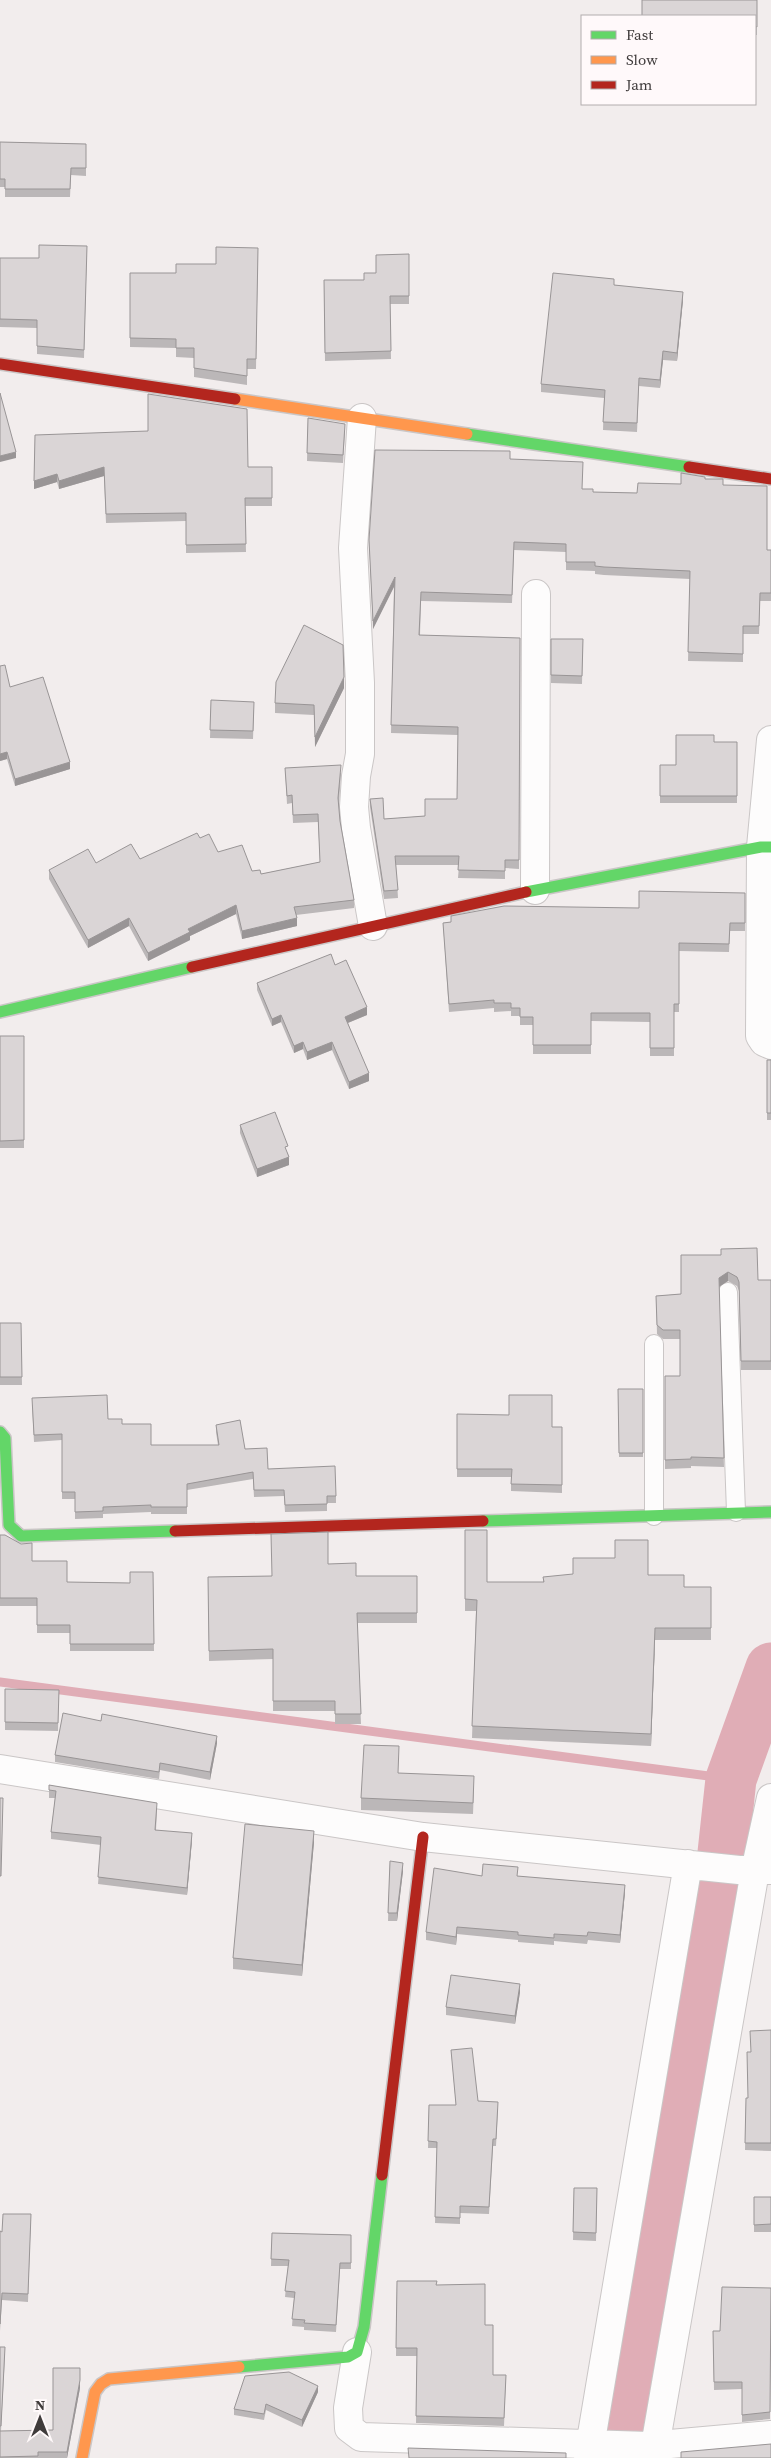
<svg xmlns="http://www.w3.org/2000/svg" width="771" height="2458" viewBox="0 0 771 2458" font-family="'Source Serif 4',serif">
<rect width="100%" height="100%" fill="#f2eded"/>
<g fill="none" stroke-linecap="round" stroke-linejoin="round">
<path stroke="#e0adb6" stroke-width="9" d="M0,1682L731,1779"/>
<path stroke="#e0adb6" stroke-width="51" d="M618,2458L717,1908L731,1779L771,1668"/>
<defs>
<path id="lane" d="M728,1292L736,1512
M654,1344V1516"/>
<path id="street" d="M362,418L353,548L360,683V754L356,776L354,807L356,828L373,926
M771,740L761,847L760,1036L764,1042L771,1045
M535,890L536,594
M0,1769L423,1837L739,1870H771
M357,2352L348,2408L349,2428L361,2437L648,2446L771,2435
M588,2458L688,1864
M653,2458L755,1871L771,1798"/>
<path id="fast" d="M467,434L689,467
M526,892L761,847H771
M0,1012L192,967
M0,1432L5,1438L9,1525L21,1536L175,1531
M483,1521L771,1512
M239,2367L348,2357L357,2352L364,2327L382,2175"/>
<path id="slow" d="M235,399L467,434
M82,2458L95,2392L101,2384L109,2379L239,2367"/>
<path id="jam" d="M0,364L235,399
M689,467L771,479
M192,967L526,892
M175,1531L483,1521
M382,2175L423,1837"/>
</defs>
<use href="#lane" stroke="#cac6c6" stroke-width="20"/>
<use href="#street" stroke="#cac6c6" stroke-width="30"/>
<use href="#fast" stroke="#cac6c6" stroke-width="14"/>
<use href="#slow" stroke="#cac6c6" stroke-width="14"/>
<use href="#jam" stroke="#cac6c6" stroke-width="14"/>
<use href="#lane" stroke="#fdfcfc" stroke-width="18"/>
<use href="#street" stroke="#fdfcfc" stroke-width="28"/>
<use href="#fast" stroke="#63d668" stroke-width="11"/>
<use href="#slow" stroke="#ff974d" stroke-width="11"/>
<use href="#jam" stroke="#b3261e" stroke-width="11"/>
</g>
<path fill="#bbb7b8" d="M757,0V35H755V16Z
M0,142L86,144V176L71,175L70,197H5V187H0Z
M87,246L84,358L37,354V328L0,327V258H39Z
M258,248L256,369H247V385L194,377V358L176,357V348L130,347V273H176L216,264Z
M409,254V304H390L391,359L325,361L324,280H364Z
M614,285L683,300L677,361L663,360L660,388L639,386L637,432L603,430L604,398L541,392V384Z
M308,418L345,431L343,463L307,461Z
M35,435L248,467H272V506H245L246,552L186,553V521L106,523L104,476L59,489L57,482L34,489Z
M510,459L582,489L593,492L637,493L705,479L723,485L767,550H771V601H760L759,634H743V662L688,661L690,579L604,575L595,574V571L566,570V552L514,550L512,603L421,601L420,635L520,638L519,869L505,868V879L458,878L459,865H396L398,898L384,899L370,807V799L384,819L425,816L457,799L458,735L391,733L394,586L373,629L369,540Z
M551,639H583L582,684L551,683Z
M10,687L70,769L15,786L7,759L0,761Z
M344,688L315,747L314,715L275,713V703Z
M211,700L254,710L253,739L210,738Z
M714,742H737V803H660V765H676Z
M285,768L341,773L339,802L340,821L354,900V908L296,915L297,926L242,939L236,914L190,936V940L148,961L129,926L88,948L49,879V870L96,863L140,859L200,838L218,852L252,871L261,874L320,862L318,822L293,823L292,803L287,804Z
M745,893V931H730L729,952L679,951V1012H674V1056H650V1022L591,1021V1054H533V1025H520V1016H511V1011L494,1012V1008L449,1012L443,923L451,922V916L639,908Z
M335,965L367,1015L348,1023L369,1081L349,1089L332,1050L307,1060L303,1049L294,1053L281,1022L272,1026L257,990V983Z
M0,1036H24V1148H0Z
M767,1060H771V1120H767Z
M240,1125L288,1153L289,1165L257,1177L240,1133Z
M681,1255L758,1280H771V1370H741L739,1291L737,1286L728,1281L719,1286L724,1467L691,1466V1468L665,1469V1376H680V1339H663L657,1334L656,1296L681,1294Z
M0,1323H21L22,1385H0Z
M618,1389H643V1457H619Z
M32,1405L108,1419L122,1424L151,1445H218L216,1432V1425L268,1469L336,1496V1503H327V1511L285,1512L284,1496L254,1497L253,1479L187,1490V1514H151V1512L103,1514V1518L75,1519V1499H62V1440L34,1442Z
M457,1414L552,1427H562V1493L511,1491V1477H457Z
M465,1530L487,1582H543V1577L648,1575L684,1587H711V1640H655L651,1746L472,1738L476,1611H465Z
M0,1535L32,1561L67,1582L130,1583L153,1572L154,1651H70V1633H37V1606H0Z
M328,1564L356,1576H417V1623H357L361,1724H335V1711H273V1659L209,1661L208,1577L271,1576Z
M5,1689L59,1690L58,1731L5,1730Z
M217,1743L210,1780L160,1770L159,1779L55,1762V1755Z
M399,1773L474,1788L473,1814L361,1810V1798Z
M49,1785L157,1810L156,1830L192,1840L187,1895L98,1884L101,1845L51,1839V1832L55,1798H49Z
M314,1842L302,1976L233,1969V1958Z
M390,1861L403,1871L397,1921H388Z
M482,1876H518L625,1892L620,1943L588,1940L587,1944L554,1941V1945L518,1942V1940L457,1934L456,1945L426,1940V1932Z
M520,1992L515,2024L446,2015V2007Z
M771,2030V2151L745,2150L746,2098H748Z
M451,2050L478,2101L498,2109L496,2146H493L489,2214L460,2213V2224L435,2223L437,2148H428L429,2105H456Z
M574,2188H597L596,2241L573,2240Z
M754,2197H771V2232H754Z
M31,2214L28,2302L2,2300L0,2331V2231L2,2232Z
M272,2233L351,2235V2269H340L336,2332L304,2330V2327L292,2326L294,2298L285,2297L288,2266H271Z
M397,2281L436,2285L485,2325L493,2375H506L504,2426L416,2423L417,2356H396Z
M771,2288L770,2419L742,2422V2389L714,2390L713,2331H720Z
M0,2347L5,2355L1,2431L53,2430L80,2388L67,2458H0Z
M318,2392L302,2427L266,2410L264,2420L234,2415V2409Z"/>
<path fill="#999596" d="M683,292V300L677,361V353Z
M663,351V360L660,388V380Z
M16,452V458L0,462V456Z
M104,467V476L59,489V481Z
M57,474V482L34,489V481Z
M395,577V585L373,629V621Z
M344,677V688L315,747V737Z
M7,752V759L0,761V754Z
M70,762V769L15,786V779Z
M236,905V914L190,936V940L148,961V953L188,929Z
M129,918V926L88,948V940Z
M297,918V926L242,939V931Z
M367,1007V1015L345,1024V1017Z
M281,1015V1022L272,1026V1019Z
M303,1042V1049L294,1053V1046Z
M332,1042V1050L307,1060V1052Z
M369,1073V1081L349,1089V1082Z
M289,1157V1165L257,1177V1169Z
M728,1272V1281L719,1287V1278Z
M655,1628V1640L651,1746V1734Z
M217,1736V1743L210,1780V1772Z
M314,1831V1842L302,1976V1965Z
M192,1833V1840L187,1895V1888Z
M403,1863V1871L397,1921V1913Z
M625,1885V1892L620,1943V1935Z
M457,1927V1934L456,1945V1937Z
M520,1984V1992L515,2024V2016Z
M80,2380V2388L67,2458V2452Z
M318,2386V2392L302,2427V2420Z"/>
<path fill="#dad5d6" stroke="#999596" d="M642,0H757V27L755,26V16H642Z
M0,142L86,144V168H71L70,189H5V179H0Z
M39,245L87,246L84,350L37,346V320L0,319V258H39Z
M216,247L258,248L256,359H247V376L194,368V348H176V339L130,338V273H176V264H216Z
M409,254V296H390L391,351L325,353L324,280H364V273H376V255Z
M553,273L614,279V285L683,292L677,353L663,351L660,380L639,378L637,423L603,422L605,390L541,384Z
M0,393L16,452L0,456Z
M148,394L247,409L248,467H272V498H245L246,544L186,545V513L106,514L104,467L59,481L57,474L34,481L35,435L148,431Z
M308,418L345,424L343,455L307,453Z
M375,450L510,451V459L583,462L582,489H593V492L637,493L638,483L681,484V473L705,477V479H723V485L767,486V550H771V593H760L759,626H743V654L688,652L690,571L604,567L595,566V562H566V544L514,542L512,595L421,592L419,635L520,638L519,860H505V871L458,870L459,856H395L398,890L384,891L370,799L383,798L384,819L425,816V799H457L458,727L391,725L395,577L373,621L369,540Z
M304,625L343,645L344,677L315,737L314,705L275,703L276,682Z
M551,639H583L582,676L551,675Z
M5,665L10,687L43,677L70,762L15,779L7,752L0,754V666Z
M211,700L254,702L253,731L210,730Z
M676,735H714V742H737V796H660V765H676Z
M341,765L338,798L340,821L354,900L294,907L297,918L242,931L236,905L188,929L190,932L148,953L129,918L88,940L49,870L88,849L96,863L131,844L140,859L197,833L200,838L209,834L218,852L242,845L252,871L260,870L261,874L320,862L318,814L293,815L292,795L287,796L285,768Z
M639,891L745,893V923H730L729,944L679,943V1004H674V1048H650V1013H591V1045H533V1017H520V1008H511V1003H494V1000L449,1004L443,923L451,922V916L504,906L639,908Z
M331,954L335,965L346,960L367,1007L345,1017L369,1073L349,1082L332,1042L307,1052L303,1042L294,1046L281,1015L272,1019L257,983Z
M0,1036H24V1140L0,1141Z
M767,1060H771V1113H767Z
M275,1112L288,1146L285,1147L289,1157L257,1169L240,1125Z
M757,1248L758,1280H771V1361H741L739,1282L737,1277L728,1272L719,1278L724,1458L691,1457V1459L665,1460V1376H680V1330H663L657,1325L656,1296L681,1294V1255H721V1249Z
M0,1323H21L22,1377H0Z
M618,1389H643V1453H619Z
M107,1395L108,1419H122V1424H151V1445H219L216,1425L240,1420L245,1449L267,1448L268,1469L335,1466L336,1496H327V1504L285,1505L284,1490H254L253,1472L187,1484V1507H151V1505L103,1507V1511L75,1512V1492H62V1434L34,1435L32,1398Z
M509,1395H552V1427H562V1485L511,1484L512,1469H457V1414L509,1415Z
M465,1530H487V1582H544L543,1577L573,1574V1558H615V1540H648V1575H684V1587H711V1628H655L651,1734L472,1726L477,1600L465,1599Z
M328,1532V1564L356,1563V1576H417V1613H357L361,1714H335V1701H273V1649L209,1651L208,1577L272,1576L271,1534Z
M0,1535H5L21,1544L32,1543V1561H67V1582L130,1583V1572H153L154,1644H70V1625H37V1598H0Z
M5,1689L59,1690L58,1723L5,1722Z
M63,1713L101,1721L102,1714L217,1736L210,1772L160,1763L159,1772L55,1755Z
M364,1745L399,1746L398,1773L474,1776L473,1803L361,1798Z
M49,1785L157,1803L155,1830L192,1833L187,1888L98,1877L101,1837L51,1832L56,1791L49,1790Z
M0,1798H3L1,1876H0Z
M245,1824L314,1831L302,1965L233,1958Z
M390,1861L403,1863L397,1913H388Z
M483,1864L518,1867L517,1876L625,1885L620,1935L588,1932L587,1936L554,1934V1938L518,1935V1932L457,1927L456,1937L426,1932L434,1868L482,1876Z
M451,1975L520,1984L515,2016L446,2007Z
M771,2030V2143H745L746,2098H748L747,2052H751L750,2031Z
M472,2048L478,2101L498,2102L496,2139H493L489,2207L460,2206V2218L435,2217L437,2142L428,2141L429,2105H456L451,2050Z
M574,2188H597L596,2233L573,2232Z
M754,2197H771V2224L754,2225Z
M3,2214H31L28,2294L2,2293L0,2324V2231L2,2232Z
M272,2233L351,2235V2263H340L336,2325L304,2323L305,2320L292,2319L295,2292L285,2291L289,2260L271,2259Z
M397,2281H437L436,2285L485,2284V2325H493V2375H506L504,2418L416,2416L417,2348H396Z
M722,2287L771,2288L770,2412L742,2415V2382H714L713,2331H720Z
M0,2347H5L1,2426H0Z
M53,2368H80V2380L67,2452H38V2456L0,2457V2431L53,2430Z
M289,2372L318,2386L302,2420L266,2404L264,2414L234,2409L245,2376Z
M771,2444V2458H681V2452Z
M408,2448L566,2453V2458H409Z"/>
<rect x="581" y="15" width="175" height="90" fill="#fff9fa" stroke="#b2adae"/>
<rect x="591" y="31" width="25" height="8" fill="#63d668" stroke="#b2adae"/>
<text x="626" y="40" font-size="15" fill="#3f3b3b">Fast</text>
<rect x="591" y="56" width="25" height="8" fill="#ff974d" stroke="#b2adae"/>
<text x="626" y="65" font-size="15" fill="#3f3b3b">Slow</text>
<rect x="591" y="81" width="25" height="8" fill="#b3261e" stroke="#b2adae"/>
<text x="626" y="90" font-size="15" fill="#3f3b3b">Jam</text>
<g transform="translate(40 2418)" stroke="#fff9fa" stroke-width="4" paint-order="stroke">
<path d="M0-4L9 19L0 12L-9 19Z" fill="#3f3b3b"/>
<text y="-8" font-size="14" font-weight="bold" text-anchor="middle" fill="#3f3b3b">N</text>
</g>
</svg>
